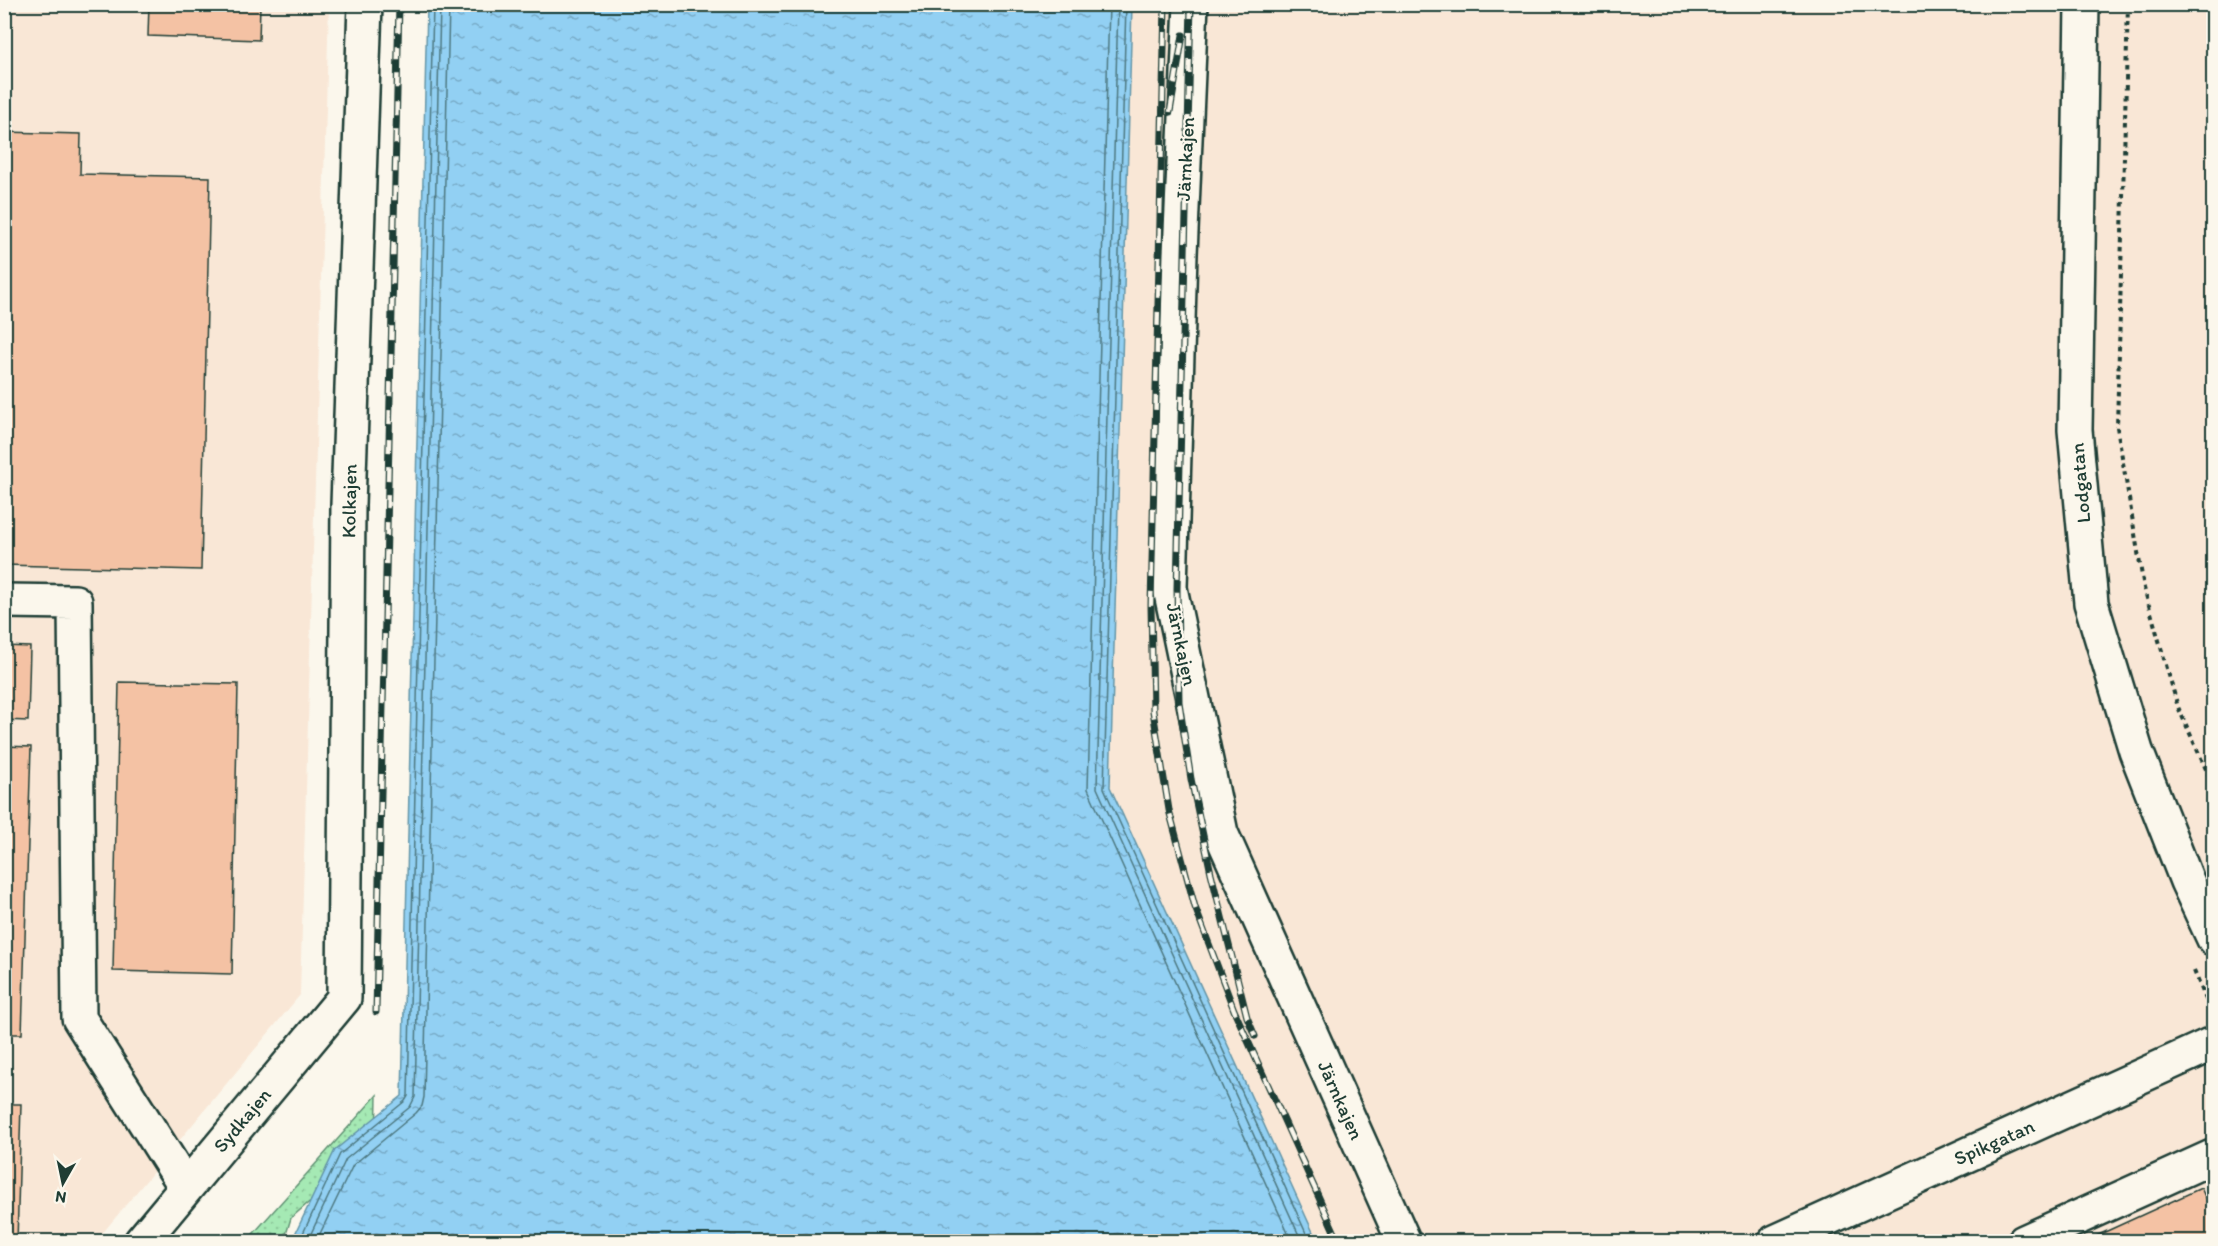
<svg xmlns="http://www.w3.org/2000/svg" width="2218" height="1246" viewBox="0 0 2218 1246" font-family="Itim,sans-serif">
<defs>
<pattern id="grass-dots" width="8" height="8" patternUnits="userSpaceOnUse" patternTransform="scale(1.5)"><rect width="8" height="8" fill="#a5e9b4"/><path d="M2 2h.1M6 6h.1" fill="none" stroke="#8ec99b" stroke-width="1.8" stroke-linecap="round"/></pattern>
<pattern id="water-ripples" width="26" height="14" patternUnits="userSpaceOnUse" patternTransform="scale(1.5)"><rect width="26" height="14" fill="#92d0f3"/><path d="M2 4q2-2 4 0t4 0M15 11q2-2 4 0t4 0" fill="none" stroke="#77aac6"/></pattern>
</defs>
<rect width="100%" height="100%" fill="#fbf7ec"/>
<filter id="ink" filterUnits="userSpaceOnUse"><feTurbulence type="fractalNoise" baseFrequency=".0167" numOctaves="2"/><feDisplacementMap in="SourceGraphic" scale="12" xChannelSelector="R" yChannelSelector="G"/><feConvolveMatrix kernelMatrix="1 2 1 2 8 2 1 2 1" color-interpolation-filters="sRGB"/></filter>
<g filter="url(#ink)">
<path fill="#f9e7d6" d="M5,5H329L300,995L96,1241L5,1242Z
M1132,5H2213V1241H1317L1110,787Z"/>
<path fill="url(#grass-dots)" stroke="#629374" stroke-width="1.5" d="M377,1095L376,1144L291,1218L284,1241L246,1242Z"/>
<path fill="url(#water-ripples)" stroke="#6495a7" stroke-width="1.5" d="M427,5H1132L1110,787L1317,1241H293L296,1232L335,1150L402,1096Z"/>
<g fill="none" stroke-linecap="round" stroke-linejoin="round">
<path stroke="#4d7880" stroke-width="1.5" d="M1109,4L1088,789L1292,1242
M1118,4L1097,788L1302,1242
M1126,4L1104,788L1310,1242
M299,1242L340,1154L405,1101L408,1096L433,4
M307,1242L346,1159L410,1107L415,1097L440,4
M316,1242L353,1165L416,1113L422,1106L424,1097L449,4"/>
</g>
<path fill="#f4c2a4" stroke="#1f3d34" stroke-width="1.5" d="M149,4H260L259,40L148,36Z
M4,132L81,134L80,174L210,177L201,570L4,565Z
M2214,251V366H2211Z
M4,646L30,647L28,721L4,720Z
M119,682L238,684L232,974L113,971Z
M4,746L31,747L22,1034H4Z
M4,1104H21L17,1242H4Z
M2201,1188L2214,1216V1242H2083Z"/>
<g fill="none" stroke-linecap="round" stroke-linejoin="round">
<defs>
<path id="street" d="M1191,4L1180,254L1170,588L1221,833L1404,1242
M2082,4L2075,430L2091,603L2136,751L2187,881L2214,939
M4,601L75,602L79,1018L186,1187
M141,1242L344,998L348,505L365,4
M1775,1242L2214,1043
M2024,1242L2214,1156"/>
</defs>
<use href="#street" stroke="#1f3d34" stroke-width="38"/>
<path stroke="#1f3d34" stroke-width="4" stroke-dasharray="4.5 4.5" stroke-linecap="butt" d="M2128,4L2117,427L2144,588L2178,707L2214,787
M2194,971L2210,1009"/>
<use href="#street" stroke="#fbf7ec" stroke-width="33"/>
<defs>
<path id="rail" d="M1165,4L1151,605L1153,711L1169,810L1195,907L1234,1010L1339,1242
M1191,4L1177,589L1179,702L1191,779L1211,873L1247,1017L1255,1036
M1170,112L1183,35
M376,1012L399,4"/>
</defs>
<use href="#rail" stroke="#1f3d34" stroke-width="7"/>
<use href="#rail" stroke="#fbf7ec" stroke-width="4.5" stroke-dasharray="14" stroke-linecap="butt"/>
</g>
</g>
<g text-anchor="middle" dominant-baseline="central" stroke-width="4.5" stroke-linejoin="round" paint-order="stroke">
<g font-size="20" fill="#1f3d34" stroke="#fbf7ec">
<text transform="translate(1185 159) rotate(-87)">Järnkajen</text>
<text transform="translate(2080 483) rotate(-95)">Lodgatan</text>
<text transform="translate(349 501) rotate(-89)">Kolkajen</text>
<text transform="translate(1182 644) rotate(78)">Järnkajen</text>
<text transform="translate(1341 1100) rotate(66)">Järnkajen</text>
<text transform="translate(242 1120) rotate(-50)">Sydkajen</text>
<text transform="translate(1994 1142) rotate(-24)">Spikgatan</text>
</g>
</g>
<rect width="2218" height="1246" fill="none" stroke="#fbf7ec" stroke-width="24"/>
<rect x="12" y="12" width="2194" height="1222" fill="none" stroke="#1f3d34" stroke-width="2" filter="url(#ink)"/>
<g transform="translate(63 1183) rotate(189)" stroke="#fbf7ec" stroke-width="4.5" paint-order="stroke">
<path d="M0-4.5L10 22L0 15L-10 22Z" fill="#1f3d34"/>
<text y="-9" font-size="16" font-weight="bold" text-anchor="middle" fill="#1f3d34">N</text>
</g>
</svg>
